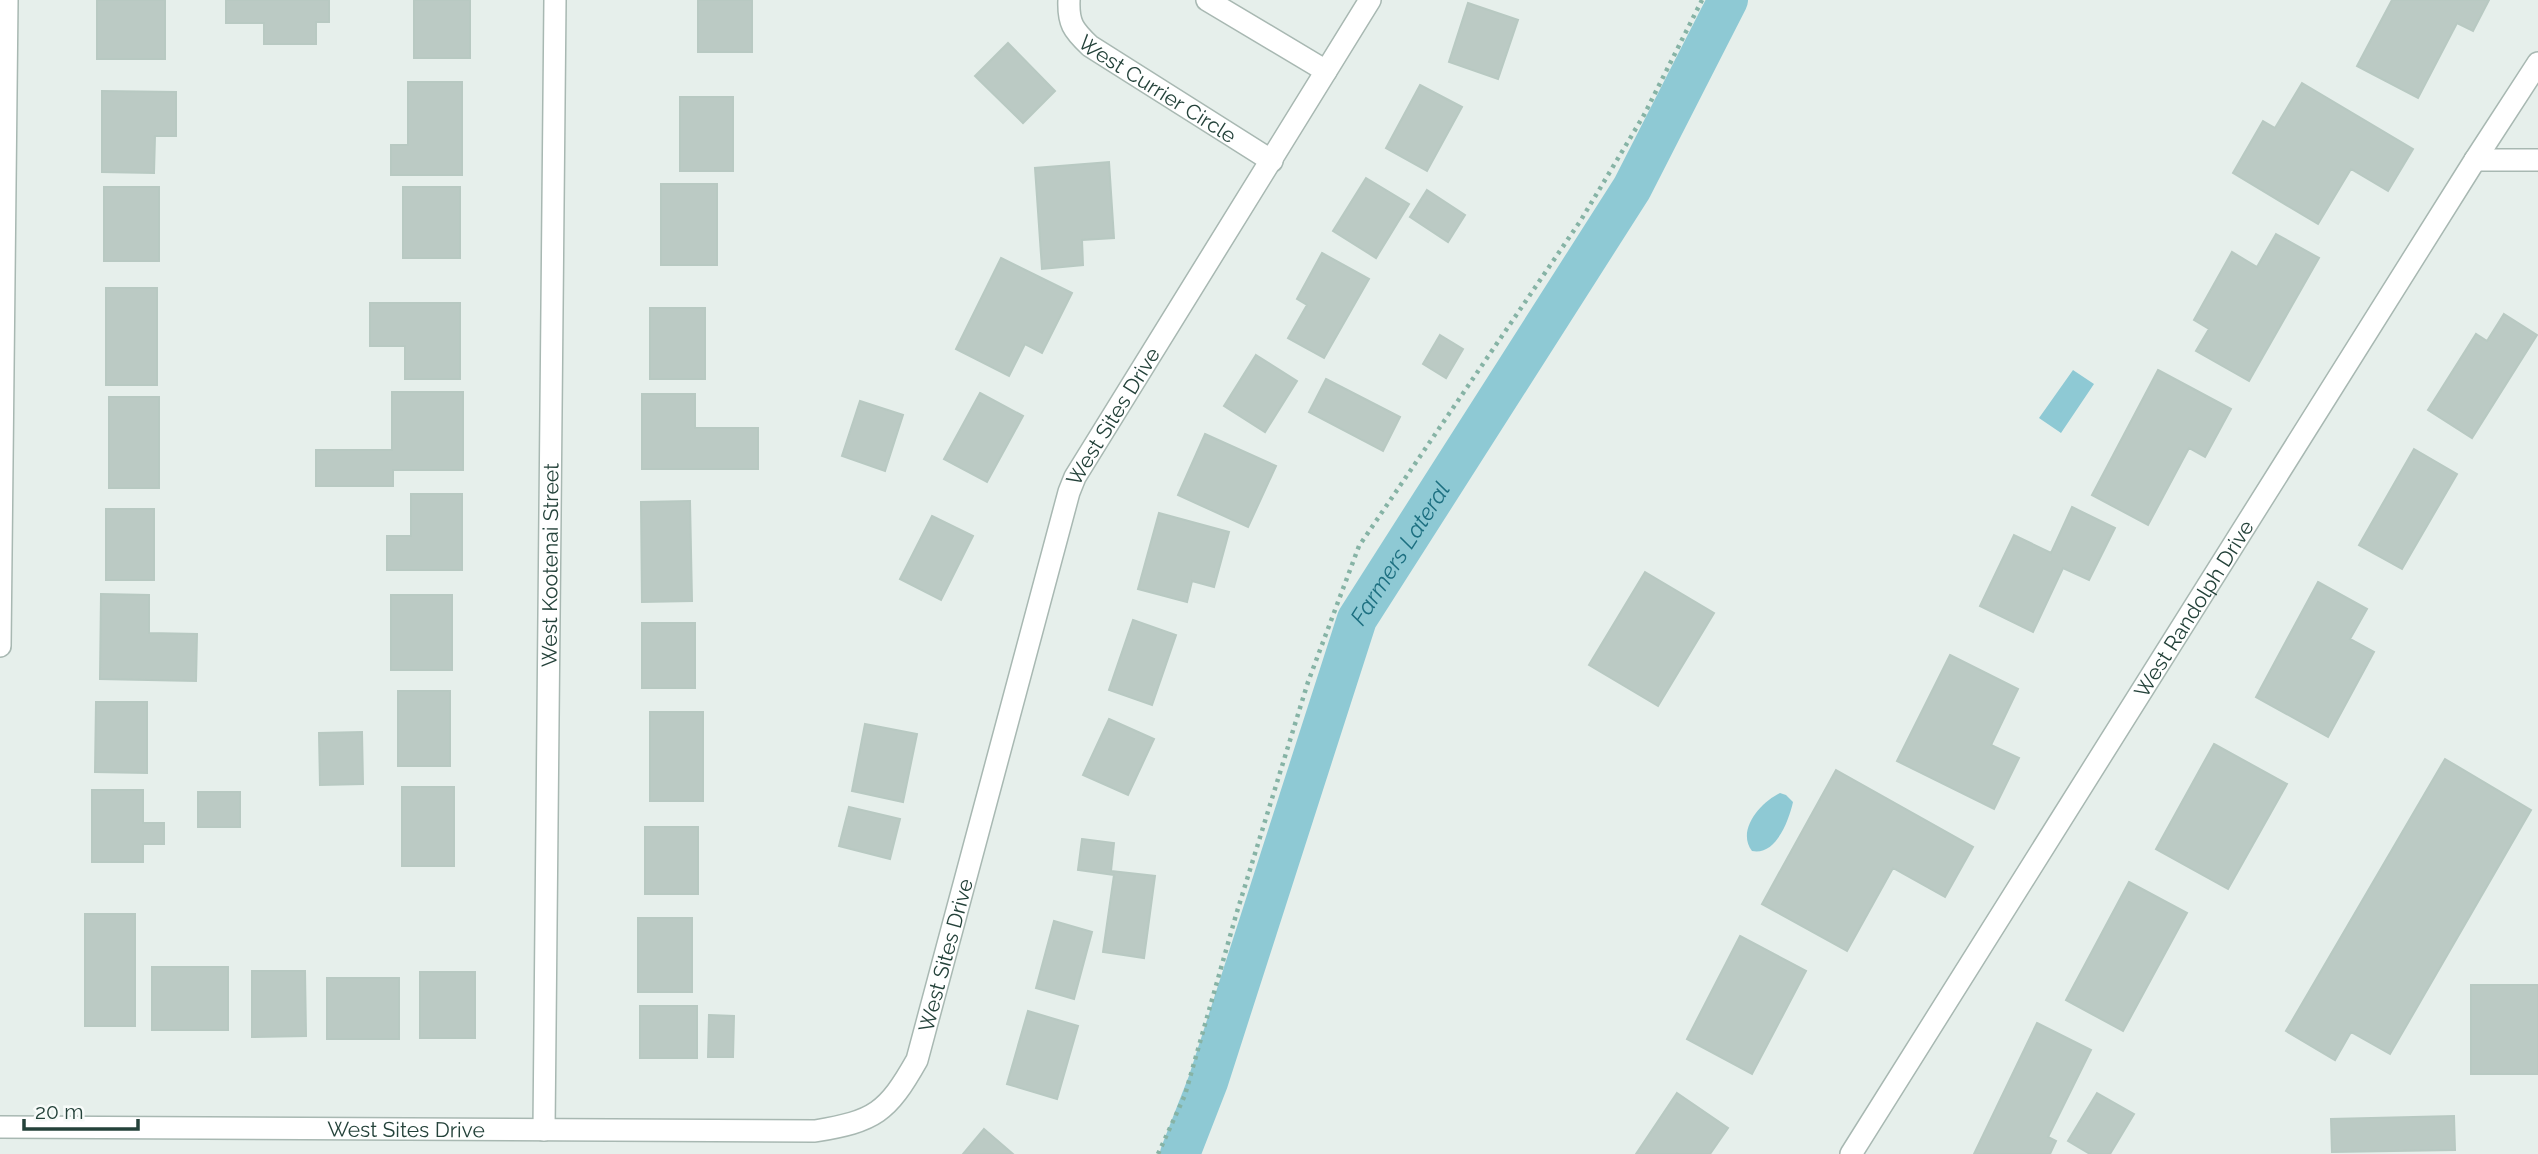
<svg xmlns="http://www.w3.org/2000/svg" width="2538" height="1154" viewBox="0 0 2538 1154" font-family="Raleway,sans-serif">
<rect width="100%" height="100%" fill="#e6efeb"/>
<path fill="#8ec9d4" d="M2073,370L2094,384L2061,433L2039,418Z
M1780,793L1786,795L1793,802C1789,820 1776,856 1752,851C1736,830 1761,802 1780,793Z"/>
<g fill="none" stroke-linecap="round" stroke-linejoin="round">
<path stroke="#8ec9d4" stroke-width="40" id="s1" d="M1180,1154L1208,1082L1357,619L1632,188L1728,0"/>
</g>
<path fill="#bbcac4" stroke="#b8c9c2" stroke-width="2" d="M97,0H165V59H97Z
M226,0H329V22H316V44H264V23H226Z
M414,0H470V58H414Z
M698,0H752V52H698Z
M2392,0H2489L2473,31L2457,23L2418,98L2357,66Z
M1468,3L1518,20L1498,79L1449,62Z
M1008,43L1055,91L1023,123L975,76Z
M408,82H462V175H391V145H408Z
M2302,83L2413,149L2388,191L2351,169L2318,224L2233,173L2263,121L2275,128Z
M1420,85L1462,107L1427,171L1386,148Z
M102,91L176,92V136H155L154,173L102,172Z
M680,97H733V171H680Z
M1109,162L1114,238L1082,240L1083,265L1042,269L1035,168Z
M1366,178L1409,204L1376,258L1333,231Z
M661,184H717V265H661Z
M104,187H159V261H104Z
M403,187H460V258H403Z
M1427,190L1465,215L1448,242L1410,217Z
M2276,234L2319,258L2249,381L2196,351L2209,329L2194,320L2232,252L2257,267Z
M1322,253L1369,279L1324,358L1288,338L1307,305L1297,299Z
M1001,258L1072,293L1042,353L1025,344L1009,376L956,349Z
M106,288H157V385H106Z
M370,303H460V379H405V346H370Z
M650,308H705V379H650Z
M2504,314L2537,335L2472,438L2428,410L2476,334L2487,341Z
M1440,335L1463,349L1446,378L1423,364Z
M1256,355L1297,381L1265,432L1224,406Z
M2158,370L2231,409L2205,457L2189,448L2148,525L2092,495Z
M1326,379L1400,417L1383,451L1309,412Z
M392,392H463V470H393V486H316V450H392Z
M980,393L1023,416L987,482L944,459Z
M642,394H695V428H758V469H642Z
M109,397H159V488H109Z
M860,401L903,415L885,471L842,456Z
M1205,434L1276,466L1248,527L1178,495Z
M2414,449L2457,474L2402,569L2359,545Z
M411,494H462V570H387V536H411Z
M690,501L692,601L642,602L641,502Z
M2072,507L2115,528L2089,580L2063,568L2033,632L1980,606L2014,535L2051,553Z
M106,509H154V580H106Z
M1159,513L1229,532L1214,587L1192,581L1187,602L1138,589Z
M932,516L973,536L941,600L900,579Z
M1645,572L1714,613L1658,706L1589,665Z
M2318,582L2367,609L2350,639L2374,652L2328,737L2256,697Z
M101,594L149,595V633L197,634L196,681L100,679Z
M391,595H452V670H391Z
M1133,620L1176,635L1152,705L1109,690Z
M642,623H695V688H642Z
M1950,655L2018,689L1991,745L2019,758L1994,809L1897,761Z
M398,691H450V766H398Z
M96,702H147V773L95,772Z
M650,712H703V801H650Z
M1109,719L1154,739L1128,795L1083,775Z
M865,724L917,734L903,802L852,791Z
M362,732L363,784L320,785L319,733Z
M2214,744L2287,784L2228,889L2156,849Z
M2445,759L2531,810L2390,1054L2351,1032L2335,1060L2286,1031Z
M1836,770L1973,847L1945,897L1893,868L1847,951L1762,904Z
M402,787H454V866H402Z
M92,790H143V823H164V844H143V862H92Z
M198,792H240V827H198Z
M849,807L900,819L890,859L839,846Z
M645,827H698V894H645Z
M1082,839L1114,843L1111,871L1155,876L1144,958L1103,952L1114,875L1078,870Z
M2129,882L2187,913L2123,1031L2066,1000Z
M85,914H135V1026H85Z
M638,918H692V992H638Z
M1054,921L1092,932L1074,999L1036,988Z
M1740,936L1806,971L1752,1074L1687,1039Z
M152,967H228V1030H152Z
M252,971H305L306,1036L252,1037Z
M420,972H475V1038H420Z
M327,978H399V1039H327Z
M2471,985H2538V1074H2471Z
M640,1006H697V1058H640Z
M1028,1011L1078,1026L1057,1099L1007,1084Z
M709,1015L734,1016L733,1057H708Z
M2037,1023L2091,1050L2048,1137L2056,1141L2050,1154H1974Z
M1677,1093L1728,1128L1710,1154H1636Z
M2097,1093L2134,1114L2110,1154H2090L2068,1141Z
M2454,1116L2455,1150L2332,1152L2331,1119Z
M984,1129L1013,1154H963Z"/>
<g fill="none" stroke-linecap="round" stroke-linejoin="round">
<defs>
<g id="minor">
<path id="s2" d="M1069,0C1068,23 1073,30 1090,46L1272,161"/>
<path d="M1207,0L1326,71"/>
<path d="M2475,160H2538"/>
<path id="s3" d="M0,1127L815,1131C875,1121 887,1113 917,1060L1069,492L1075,477L1370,0"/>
<path id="s4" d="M544,1130L555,0"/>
<path id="s5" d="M1851,1154L2475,160L2538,63"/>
</g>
<path id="tertiary" d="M0,646L7,0"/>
</defs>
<use href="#minor" stroke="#a8b8b2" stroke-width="24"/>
<use href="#tertiary" stroke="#a8b8b2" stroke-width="24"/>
<path stroke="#86b3a5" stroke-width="4.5" stroke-dasharray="3.5 5" stroke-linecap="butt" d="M1158,1154L1185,1095L1236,915L1308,682L1359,546L1581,220L1644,115L1702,0"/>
<use href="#minor" stroke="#fff" stroke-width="21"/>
<use href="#tertiary" stroke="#fff" stroke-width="21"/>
</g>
<g text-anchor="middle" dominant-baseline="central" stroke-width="5" stroke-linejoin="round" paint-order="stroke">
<g font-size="21" fill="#24423a" stroke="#f7fbf9">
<text stroke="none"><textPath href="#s2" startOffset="133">West Currier Circle</textPath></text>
<text stroke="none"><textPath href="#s3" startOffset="1622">West Sites Drive</textPath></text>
<text stroke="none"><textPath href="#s4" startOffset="565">West Kootenai Street</textPath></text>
<text stroke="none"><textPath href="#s5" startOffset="644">West Randolph Drive</textPath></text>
<text stroke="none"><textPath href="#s3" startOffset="1055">West Sites Drive</textPath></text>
<text stroke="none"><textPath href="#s3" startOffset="406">West Sites Drive</textPath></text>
</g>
<g font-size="23" font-style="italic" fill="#1c6f80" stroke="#f7fbf9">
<text stroke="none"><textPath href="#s1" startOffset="642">Farmers Lateral</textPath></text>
</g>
</g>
<path d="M24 1119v10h114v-10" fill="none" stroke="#24423a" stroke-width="3.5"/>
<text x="35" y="1119" font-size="21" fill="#24423a" stroke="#f7fbf9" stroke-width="5" paint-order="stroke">20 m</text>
</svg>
